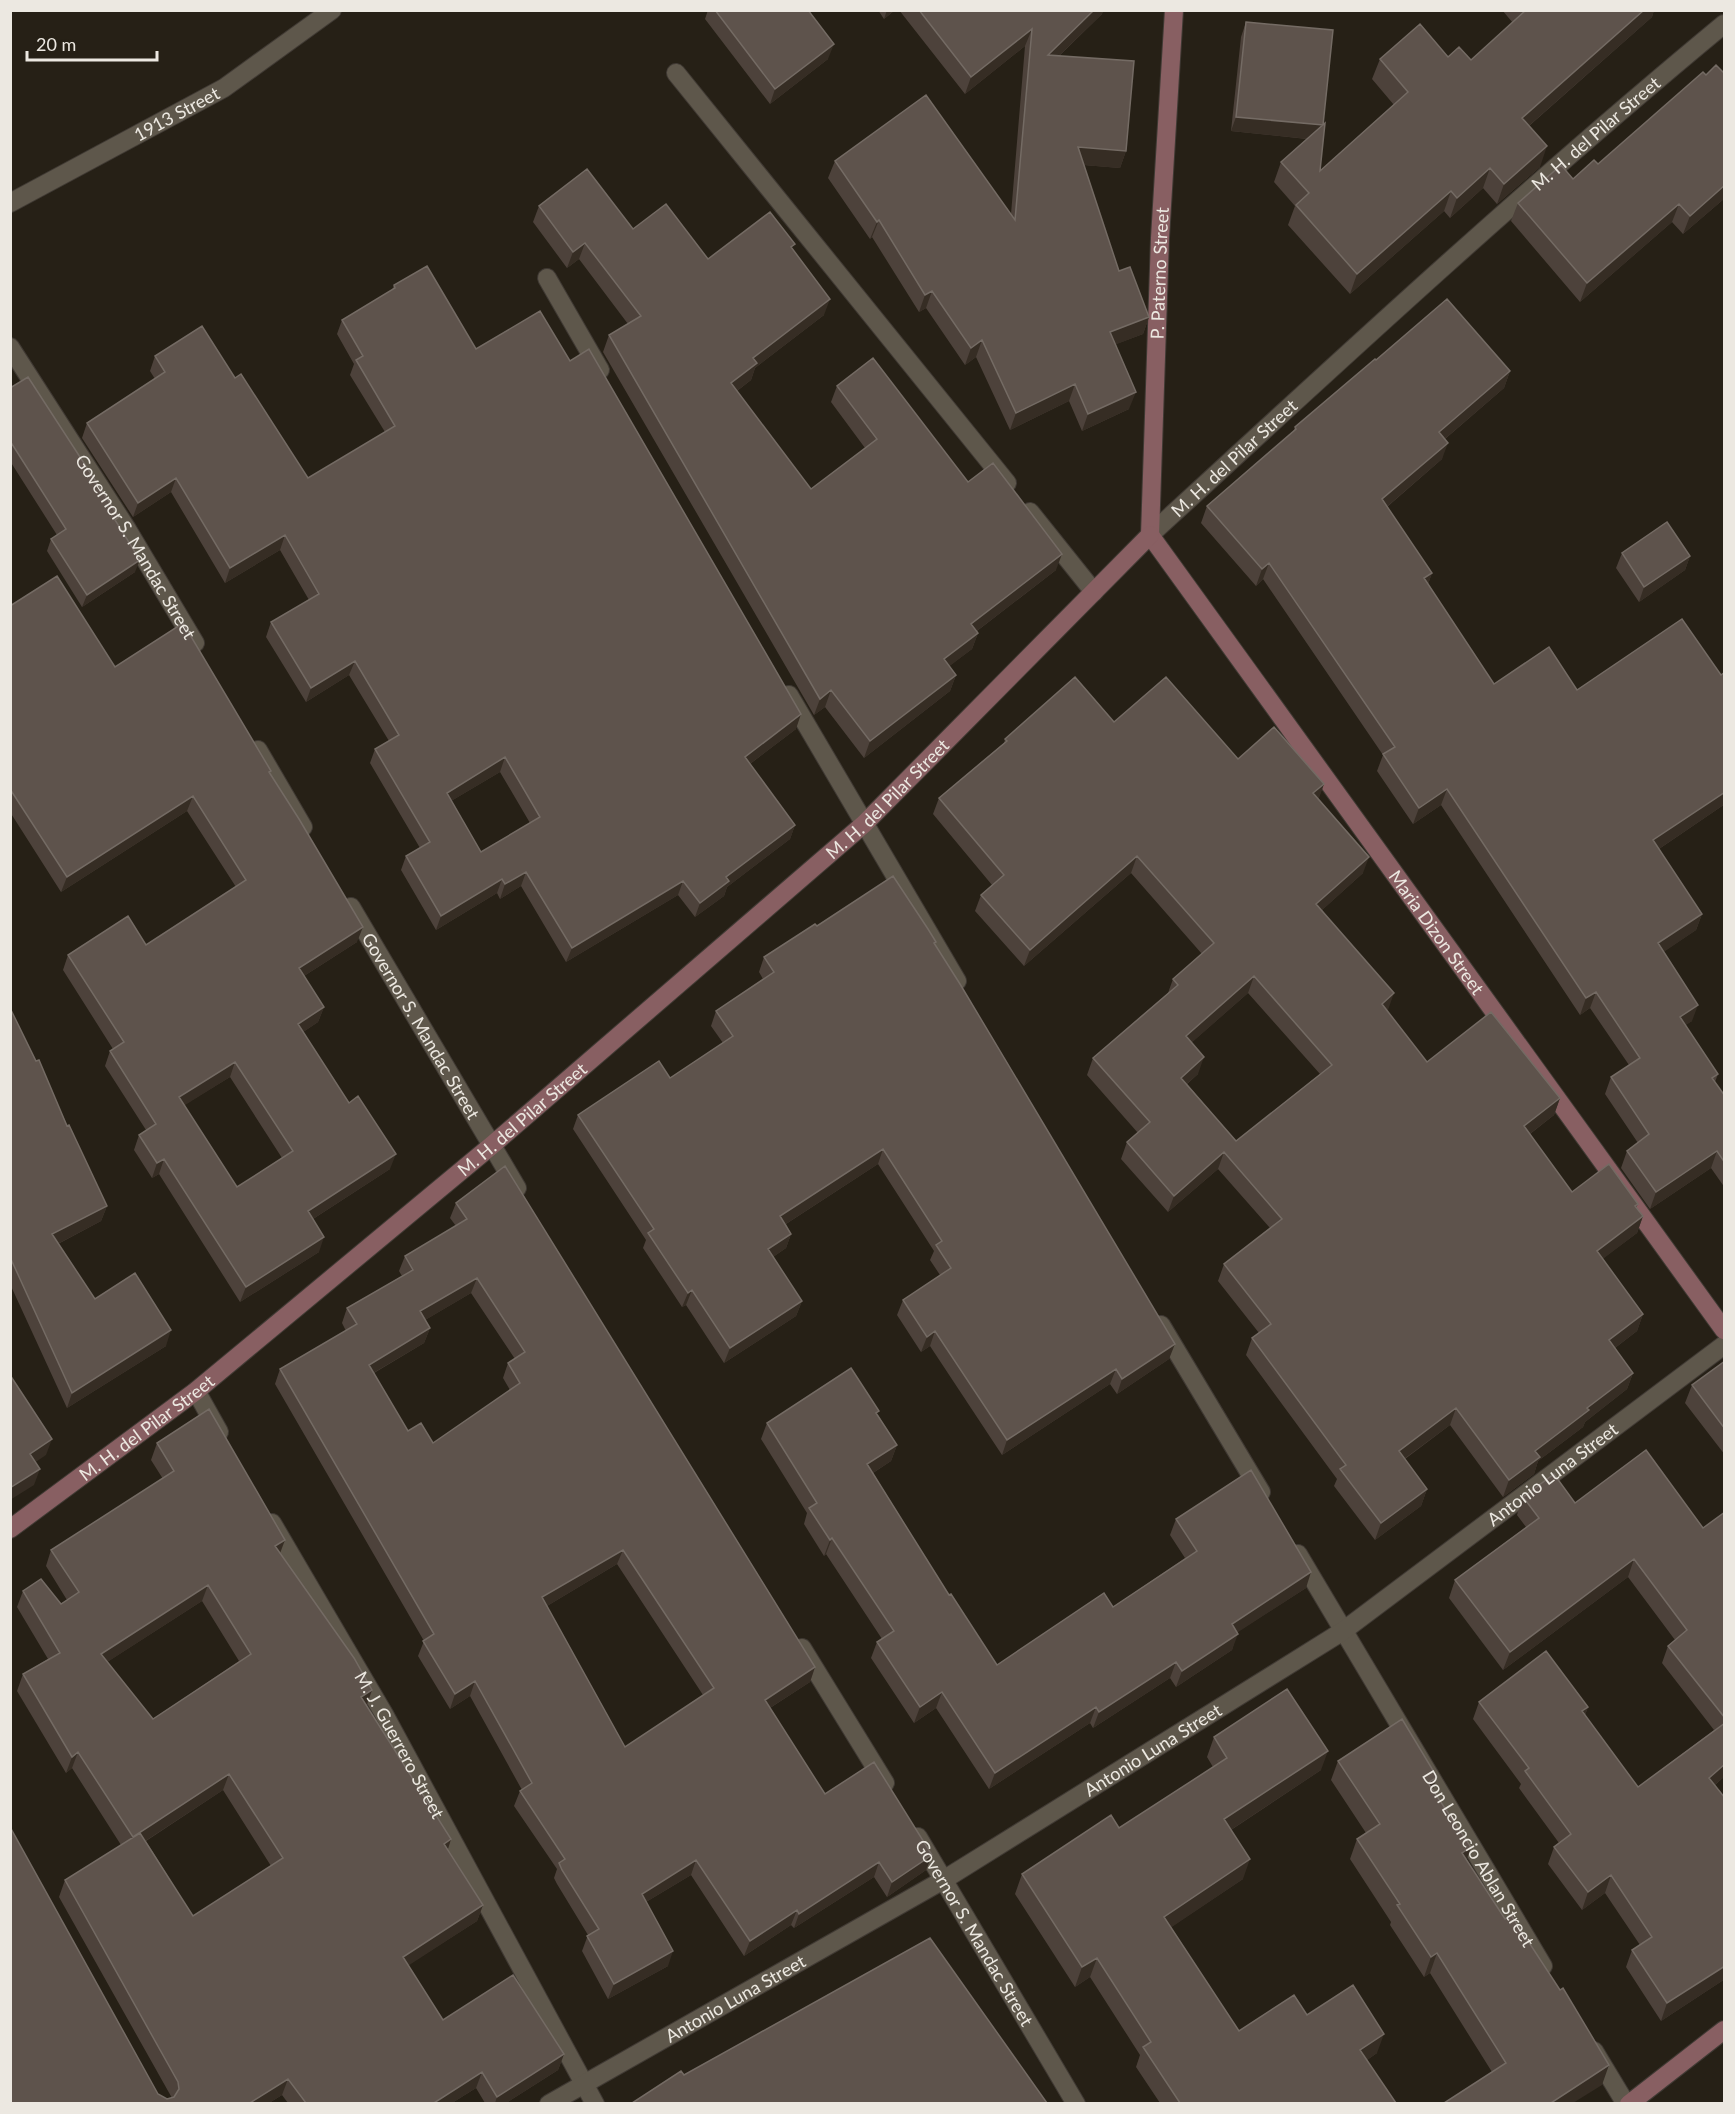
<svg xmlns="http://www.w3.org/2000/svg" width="1735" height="2114" viewBox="0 0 1735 2114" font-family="Lato,sans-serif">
<rect width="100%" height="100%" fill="#262016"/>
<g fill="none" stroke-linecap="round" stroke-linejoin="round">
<defs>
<g id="street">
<path d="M676,73L1007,483"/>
<path id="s1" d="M10,203L224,88L332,10"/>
<path d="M547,278L600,370"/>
<path id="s2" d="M10,347L127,529L195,643"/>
<path d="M1030,512L1094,592"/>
<path id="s3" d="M1150,535C1339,361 1527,187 1724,24"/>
<path d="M789,695L957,981"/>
<path d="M258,750L303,827"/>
<path id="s4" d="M351,907L517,1188"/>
<path d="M1161,1325L1261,1492"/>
<path d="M196,1391L219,1432"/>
<path id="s5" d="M272,1523L384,1714L595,2104"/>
<path id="s6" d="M1298,1554L1543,1966"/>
<path d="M802,1648L885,1783"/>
<path id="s7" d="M918,1837L1076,2104"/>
<path d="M1594,2051L1626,2104"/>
<path id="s8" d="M549,2104L945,1879L1343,1631L1724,1345"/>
</g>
<g id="secondary">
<path id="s9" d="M1150,535L1724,1330"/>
<path id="s10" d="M1150,535L1160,238L1174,10"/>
<path id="s11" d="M10,1529L196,1391L491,1146L864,824L1150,535"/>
<path d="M1629,2104L1724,2030"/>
</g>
</defs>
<use href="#street" stroke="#403a34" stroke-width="20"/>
<use href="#secondary" stroke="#403a34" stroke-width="20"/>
<use href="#street" stroke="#5e574b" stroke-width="18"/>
<use href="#secondary" stroke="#885f62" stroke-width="18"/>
</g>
<path fill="#4d423b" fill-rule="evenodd" d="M708,10H808L828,59L770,104L705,19Z
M878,10H895L884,19Z
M899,10H1103L1102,14L1059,56L1126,151L1120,168L1084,165L1119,271L1149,317L1143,334L1116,344L1129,409L1082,431L1069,401L1010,430L976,357L965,365L926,308L919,312L872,237L870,239L828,178L835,161L1011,214L1025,46L965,94Z
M1502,10H1654L1652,17L1529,126L1540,167L1497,204L1483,188L1450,218L1444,211L1350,294L1288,225L1295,206L1274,182L1281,162L1307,139L1231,131L1241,37L1246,22L1323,125L1320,171L1394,105L1372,79L1380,59L1448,57L1471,60L1513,23Z
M1725,74V198L1683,234L1672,222L1580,302L1511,221L1518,203L1573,179L1598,164L1706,75Z
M539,206L633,229L708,259L793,249L824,315L755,368L751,380L737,391L811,489L865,448L831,402L837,386L968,482L1056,570L977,631L978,633L972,649L949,666L956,675L950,691L864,758L825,707L814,715L603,352L609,335L628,324L579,259L567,268L533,222Z
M394,285L476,349L570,361L796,729L750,764L795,825L790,839L727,887L724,896L695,917L678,895L566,962L521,886L500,899L497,893L436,930L401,870L406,856L420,848L370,763L375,749L389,741L349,675L306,702L266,637L271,622L309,600L280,550L225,583L171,492L133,517L82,438L87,423L155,379L150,371L155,356L235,378L308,478L385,432L350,375L354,364L337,334L342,320L392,290ZM500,772L530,823L481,852L451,801Z
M1376,360L1510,371L1504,388L1445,439L1442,459L1387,507L1432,573L1428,584L1494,684L1577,690L1721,675L1725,672V804L1659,849L1702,914L1696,930L1663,952L1692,1021L1685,1025L1718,1074L1715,1082L1725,1096V1188L1711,1168L1650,1209L1621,1168L1627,1151L1638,1143L1605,1094L1611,1077L1629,1065L1590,1008L1580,1015L1441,805L1413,824L1377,771L1383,755L1263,579L1256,586L1201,523L1207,506L1293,432L1295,427Z
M10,388L117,523L135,572L82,607L47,551L51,539L57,535L10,461Z
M1622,553L1690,556L1685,570L1639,602L1616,568Z
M10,606L115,667L270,773L357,942L304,976L324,1007L318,1022L303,1032L390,1169L313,1219L319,1252L240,1302L159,1174L152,1178L134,1150L139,1135L146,1130L105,1066L110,1051L113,1049L63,970L68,955L146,945L236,887L187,811L61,892L10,812ZM230,1077L282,1158L237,1187L184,1105Z
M1114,722L1324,784L1318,799L1363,873L1322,910L1388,1010L1387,1011L1427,1062L1560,1098L1554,1115L1530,1134L1572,1192L1638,1204L1636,1208L1643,1216L1637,1233L1602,1259L1643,1314L1637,1331L1615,1348L1633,1373L1627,1389L1585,1422L1583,1427L1538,1461L1534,1474L1503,1497L1450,1425L1405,1459L1427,1489L1421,1506L1375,1540L1334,1486L1337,1479L1246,1355L1252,1338L1259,1333L1218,1281L1224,1264L1270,1228L1218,1169L1168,1212L1121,1159L1127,1142L1138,1133L1087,1075L1093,1058L1168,993L1173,979L1202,954L1131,873L1024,966L975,911L981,895L992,885L933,814L939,798L1004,743L1005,739ZM1248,993L1320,1074L1236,1141L1187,1084L1198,1074L1192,1042Z
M817,926L935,945L1169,1359L1117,1394L1110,1384L1002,1455L930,1346L921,1352L897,1315L903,1300L940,1275L930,1260L934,1251L878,1164L786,1224L791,1234L786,1248L773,1257L802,1301L796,1316L724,1363L686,1305L682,1307L643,1248L646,1240L573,1129L578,1115L670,1078L723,1043L711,1026L716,1011L763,979L759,972L764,957Z
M10,1008L107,1206L101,1221L58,1244L95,1299L166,1346L67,1408L10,1284Z
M456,1203L815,1667L810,1682L770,1708L825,1794L932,1855L926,1870L887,1897L874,1877L794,1928L791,1925L744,1956L691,1875L646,1902L668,1966L608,1999L582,1951L588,1935L557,1884L554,1878L557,1869L514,1806L520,1791L522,1790L470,1696L450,1709L418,1656L424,1641L275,1384L280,1369L346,1331L342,1323L347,1308L402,1276L399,1271L405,1256L456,1226L450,1218ZM471,1293L515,1359L508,1363L503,1378L510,1390L433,1443L408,1431L374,1373L424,1343L430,1328L425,1320ZM617,1564L703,1695L625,1747L547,1606Z
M1725,1361V1455L1685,1403L1692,1385Z
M878,1415L897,1445L891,1461L873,1473L949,1595L997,1665L1113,1607L1185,1558L1170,1535L1176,1519L1306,1588L1237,1632L1232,1650L1176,1687L1170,1678L1093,1728L1090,1723L989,1789L936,1708L914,1723L871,1658L877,1642L882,1639L826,1554L824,1556L804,1524L807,1513L761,1439L767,1423Z
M157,1443L280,1553L372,1690L367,1706L451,1839L448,1849L483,1905L477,1921L408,1965L443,2020L564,2054L558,2070L506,2103H485L476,2088L452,2103H288L282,2095L269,2103H10L158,2094L167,2099L172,2098L59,1897L65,1880L121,1845L72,1768L66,1773L17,1691L23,1674L48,1659L17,1607L23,1591L61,1604L67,1600L46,1566L51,1550L163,1479L151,1460ZM202,1601L239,1661L153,1719L107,1662ZM223,1790L271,1866L193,1916L146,1841Z
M1523,1497L1575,1503L1703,1528L1725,1512V1776L1715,1785L1725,1798V1979L1661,2021L1626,1967L1632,1950L1640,1945L1605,1893L1582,1910L1548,1864L1554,1847L1559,1843L1519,1788L1521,1784L1473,1719L1479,1702L1588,1707L1585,1715L1638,1787L1714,1730L1662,1663L1668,1646L1675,1640L1628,1577L1503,1670L1449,1598L1455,1580L1526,1527L1517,1515Z
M1214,1737L1321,1770L1231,1830L1243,1879L1171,1927L1239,2031L1307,2015L1377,2053L1367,2060L1396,2103H1160L1136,2067L1140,2055L1090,1977L1075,1987L1015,1894L1022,1874L1119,1828L1213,1767L1207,1757Z
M1338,1761L1437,1777L1433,1789L1466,1860L1602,2085L1492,2072L1430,1973L1424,1977L1390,1925L1391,1922L1350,1859L1357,1839L1366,1833L1331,1780Z"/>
<path fill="#362d24" d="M887,10H895L884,19Z
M1094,10H1103L1102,14L1042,72L1048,55Z
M1644,10H1654L1652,17L1515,138L1522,118Z
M1032,29L1025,46L965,94L971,77Z
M834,44L828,59L770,104L775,89Z
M1236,117L1323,125L1318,140L1231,131Z
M1547,146L1540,167L1497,204L1504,184Z
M1078,147L1126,151L1120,168L1071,164Z
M1490,168L1483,188L1450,218L1457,198Z
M1725,185V198L1683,234L1690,216Z
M1451,191L1444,211L1350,294L1357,274Z
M1679,204L1672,222L1580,302L1587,283Z
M879,220L872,237L870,239L877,222Z
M585,243L579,259L567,268L573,252Z
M932,291L926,308L919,312L925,295Z
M830,299L824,315L755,368L751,380L725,400L731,383L753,358Z
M1149,317L1143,334L1104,349L1110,332Z
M982,340L976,357L965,365L971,348Z
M1510,371L1504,388L1433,449L1439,432Z
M1075,384L1069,401L1010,430L1016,413Z
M1136,392L1129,409L1082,431L1088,414Z
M1448,443L1442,459L1376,516L1382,499Z
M176,478L171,492L133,517L138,503Z
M285,535L280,550L225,583L230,568Z
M1062,554L1056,570L965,640L971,624Z
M1690,556L1685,570L1639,602L1644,587Z
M140,560L135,572L82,607L87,595Z
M1269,563L1263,579L1256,586L1262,569Z
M1432,573L1426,590L1424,578Z
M978,633L972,649L938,675L944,659Z
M355,661L349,675L306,702L311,688Z
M956,675L950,691L864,758L870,741Z
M831,690L825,707L814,715L820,699Z
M801,714L796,729L739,772L745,757Z
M505,757L500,772L441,807L447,793Z
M1324,784L1318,801L1313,793Z
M1447,789L1441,805L1413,824L1419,808Z
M1725,792V804L1647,857L1653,840Z
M193,796L187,811L61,892L67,877Z
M795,825L790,839L727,887L724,896L695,917L700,903L726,877Z
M1137,856L1131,873L1024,966L1030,950Z
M1369,857L1363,873L1310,921L1316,904Z
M526,872L521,886L500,899L505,884Z
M502,879L497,893L436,930L441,916Z
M683,881L678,895L566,962L572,948Z
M1702,914L1696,930L1652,960L1658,943Z
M363,927L357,942L293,983L299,968Z
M1254,976L1248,993L1180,1053L1186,1036Z
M1596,992L1590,1008L1580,1015L1586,998Z
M1394,993L1388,1010L1375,1021L1382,1004Z
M1698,1005L1692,1021L1674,1033L1680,1017Z
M324,1007L318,1022L293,1039L298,1024Z
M1204,1057L1198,1074L1175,1094L1181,1078Z
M235,1062L230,1077L174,1112L179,1097Z
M1560,1098L1554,1115L1518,1143L1524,1126Z
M883,1149L878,1164L775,1231L780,1216Z
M1717,1151L1711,1168L1650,1209L1656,1192Z
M1224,1152L1218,1169L1168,1212L1174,1196Z
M396,1154L390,1169L302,1226L308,1211Z
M164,1159L159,1174L152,1178L157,1163Z
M107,1206L101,1221L46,1250L52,1234Z
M1643,1216L1637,1233L1591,1268L1597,1251Z
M791,1234L786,1248L763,1264L768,1249Z
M324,1237L319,1252L240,1302L246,1287Z
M477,1278L471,1293L415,1326L420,1311Z
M692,1290L686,1305L682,1307L688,1293Z
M802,1301L796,1316L724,1363L730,1348Z
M1643,1314L1637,1331L1603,1357L1609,1340Z
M430,1328L424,1343L363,1379L369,1365Z
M171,1330L166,1346L67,1408L72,1393Z
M935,1331L930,1346L921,1352L927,1337Z
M1175,1344L1169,1359L1117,1394L1122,1379Z
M1116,1369L1110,1384L1002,1455L1007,1440Z
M1633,1373L1627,1389L1585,1422L1583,1427L1538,1461L1534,1474L1503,1497L1509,1480L1535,1451L1587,1408Z
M1456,1408L1450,1425L1393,1467L1399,1451Z
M52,1439L46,1455L24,1470L30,1454Z
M897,1445L891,1461L862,1480L867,1464Z
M40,1469L34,1485L10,1500V1488Z
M1427,1489L1421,1506L1375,1540L1381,1523Z
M832,1538L826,1554L824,1556L830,1540Z
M285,1540L279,1556L275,1546Z
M623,1550L617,1564L537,1612L542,1597Z
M1634,1559L1628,1577L1503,1670L1510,1652Z
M1311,1572L1306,1588L1226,1640L1232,1624Z
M208,1585L202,1601L95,1670L101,1654Z
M1238,1634L1232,1650L1176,1687L1182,1671Z
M1176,1662L1170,1678L1093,1728L1099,1712Z
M815,1667L810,1682L759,1715L765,1700Z
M475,1681L470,1696L450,1709L455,1694Z
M372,1690L366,1706L361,1697Z
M942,1692L936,1708L914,1723L920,1707Z
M1096,1707L1090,1723L989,1789L995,1773Z
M1588,1707L1581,1725L1582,1711Z
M1328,1751L1321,1770L1217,1839L1224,1819Z
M78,1752L72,1768L66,1773L72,1757Z
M1725,1764V1776L1703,1795L1709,1778Z
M229,1774L223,1790L127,1853L133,1837Z
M1437,1777L1430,1797L1428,1783Z
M451,1839L446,1855L444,1844Z
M1471,1847L1464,1867L1462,1853Z
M932,1855L926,1870L887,1897L892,1882Z
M1250,1859L1243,1879L1157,1937L1164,1917Z
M696,1860L691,1875L636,1908L642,1894Z
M879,1862L874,1877L794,1928L799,1914Z
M1611,1875L1605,1893L1582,1910L1588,1892Z
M483,1905L477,1921L397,1973L403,1957Z
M797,1910L791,1925L744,1956L750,1941Z
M673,1951L668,1966L608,1999L614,1984Z
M1437,1953L1430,1973L1424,1977L1431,1957Z
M1097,1958L1090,1977L1075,1987L1082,1967Z
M1725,1966V1979L1661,2021L1667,2003Z
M1384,2034L1377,2053L1353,2070L1360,2050Z
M564,2054L558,2070L506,2103H495L497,2097Z
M1609,2065L1602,2085L1573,2103H1551Z
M482,2072L476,2088L452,2103H434Z
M288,2079L282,2095L269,2103H250Z"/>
<path fill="#5e534c" stroke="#746b64" stroke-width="1.5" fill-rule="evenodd" d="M715,10H808L834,44L775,89Z
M919,10H1094L1048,55L1134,61L1126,151L1078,147L1119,271L1130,267L1149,317L1110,332L1136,392L1088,414L1075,384L1016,413L982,340L971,348L932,291L925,295L879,220L877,222L835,161L926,95L1015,220L1032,29L971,77Z
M1526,10H1644L1522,118L1547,146L1504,184L1490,168L1457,198L1451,191L1357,274L1296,205L1309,193L1281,162L1325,123L1320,171L1408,92L1380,59L1420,24L1448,57L1459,47L1471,60Z
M1246,22L1333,30L1323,125L1236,117Z
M1716,65L1725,74V185L1690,216L1679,204L1587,283L1518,203L1561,165L1573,179L1594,160L1598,164L1703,72L1706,75Z
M587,169L633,229L666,204L708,259L770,212L795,244L791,247L830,299L753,358L757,363L731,383L811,489L877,439L837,386L873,358L968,482L993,463L1062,554L971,624L978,633L944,659L956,675L870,741L831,690L820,699L609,335L641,316L585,243L573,252L539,206Z
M427,266L476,349L540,311L570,361L589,349L801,714L745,757L795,825L726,877L729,881L700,903L683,881L572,948L526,872L505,884L502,879L441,916L406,856L430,842L375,749L399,735L355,661L311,688L271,622L319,594L285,535L230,568L176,478L138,503L87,423L165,372L155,356L202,326L235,378L241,374L308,478L395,426L356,360L363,356L342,320L395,288L394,285ZM505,757L540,817L481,852L447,793Z
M1447,299L1510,371L1439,432L1448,443L1382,499L1432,573L1424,578L1494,684L1549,647L1577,690L1682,619L1721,675L1725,672V792L1653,840L1702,914L1658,943L1698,1005L1680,1017L1718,1074L1712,1078L1725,1096V1163L1717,1151L1656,1192L1627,1151L1649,1134L1611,1077L1640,1058L1596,992L1586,998L1447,789L1419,808L1383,754L1395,747L1269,563L1262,569L1207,506L1296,429L1295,427L1375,359L1376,360Z
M28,377L119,517L115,520L140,560L87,595L51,539L66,529L12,444L10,445V388Z
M1667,522L1690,556L1644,587L1622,553Z
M57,576L115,667L183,623L271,771L269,772L299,819L363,927L299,968L324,1007L298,1024L349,1103L358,1096L396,1154L308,1211L324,1237L246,1287L164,1159L157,1163L139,1135L156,1124L110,1051L124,1042L68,955L128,916L146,945L246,880L193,796L67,877L10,789V606ZM235,1062L293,1151L237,1187L179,1097Z
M1075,677L1114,722L1166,677L1238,759L1274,727L1324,784L1313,793L1369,857L1316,904L1394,993L1382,1004L1427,1062L1491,1012L1560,1098L1524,1126L1572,1192L1609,1164L1638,1204L1635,1206L1643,1216L1597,1251L1643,1314L1609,1340L1633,1373L1587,1408L1589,1410L1535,1451L1540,1457L1509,1480L1456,1408L1399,1451L1427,1489L1381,1523L1340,1469L1346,1465L1252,1338L1271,1324L1224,1264L1282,1219L1224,1152L1174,1196L1127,1142L1150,1122L1093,1058L1178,985L1173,979L1214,943L1137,856L1030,950L981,895L1004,875L939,798L1007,741L1005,739ZM1254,976L1332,1065L1236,1141L1181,1078L1204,1057L1186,1036Z
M893,876L928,929L936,942L934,943L960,984L1175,1344L1122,1379L1116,1369L1007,1440L935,1331L927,1337L903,1300L951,1268L936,1245L942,1241L883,1149L780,1216L791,1234L768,1249L802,1301L730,1348L692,1290L688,1293L648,1233L654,1229L578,1115L659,1061L670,1078L733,1036L716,1011L774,972L764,957L815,924L817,926Z
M10,1008L36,1061L39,1060L67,1126L69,1125L107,1206L52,1234L95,1299L135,1273L171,1330L72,1393L10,1257Z
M505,1166L815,1667L765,1700L825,1794L874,1762L932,1855L892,1882L879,1862L799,1914L797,1910L750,1941L696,1860L642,1894L673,1951L614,1984L587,1936L599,1929L562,1870L559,1863L565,1859L520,1791L532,1783L475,1681L455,1694L423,1641L434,1634L280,1369L357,1324L347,1308L413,1270L405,1256L467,1219L456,1203ZM477,1278L525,1352L508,1363L520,1383L433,1443L421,1423L408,1431L369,1365L430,1328L420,1311ZM623,1550L714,1688L625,1747L542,1597Z
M1725,1361V1429L1692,1385Z
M851,1368L879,1411L876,1413L897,1445L867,1464L949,1595L951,1594L997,1665L1104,1593L1113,1607L1197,1551L1176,1519L1251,1470L1311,1572L1232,1624L1238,1634L1182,1671L1176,1662L1099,1712L1096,1707L995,1773L942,1692L920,1707L877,1642L894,1631L832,1538L830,1540L809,1508L817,1503L767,1423Z
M10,1375L52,1439L30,1454L40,1469L10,1488Z
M209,1409L285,1540L275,1546L354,1658L372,1690L361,1697L451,1839L444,1844L483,1905L403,1957L443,2020L513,1975L564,2054L497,2097L482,2072L434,2103H306L288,2079L250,2103H10V1827L158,2094L167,2099L174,2097L179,2089L178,2082L65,1880L140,1833L193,1916L283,1858L229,1774L133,1837L78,1752L72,1757L23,1674L60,1653L23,1591L41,1579L61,1604L79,1592L51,1550L174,1471L157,1443ZM208,1585L251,1654L153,1719L101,1654Z
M1646,1450L1703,1528L1725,1512V1718L1668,1646L1687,1630L1634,1559L1510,1652L1455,1580L1539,1518L1523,1497L1554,1474L1575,1503Z
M1546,1651L1588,1707L1582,1711L1638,1787L1725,1723V1764L1709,1778L1725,1798V1966L1667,2003L1632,1950L1652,1937L1611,1875L1588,1892L1554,1847L1571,1834L1525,1771L1529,1768L1479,1702Z
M1287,1689L1328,1751L1224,1819L1250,1859L1164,1917L1239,2031L1294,1995L1307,2015L1353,1985L1384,2034L1360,2050L1396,2103H1180L1143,2047L1151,2042L1097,1958L1082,1967L1022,1874L1111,1815L1119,1828L1227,1758L1214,1737Z
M1402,1719L1437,1777L1428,1783L1471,1847L1462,1853L1505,1919L1511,1915L1560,1990L1563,1988L1609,2065L1551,2103H1444L1506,2063L1437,1953L1431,1957L1397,1905L1400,1904L1357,1839L1380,1824L1338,1761Z
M930,1938L1047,2103H632L681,2071L684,2075Z"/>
<g text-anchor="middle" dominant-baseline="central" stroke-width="4.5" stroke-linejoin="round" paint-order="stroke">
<g font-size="18" fill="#ece8e1" stroke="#262016">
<text stroke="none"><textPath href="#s1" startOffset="189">1913 Street</textPath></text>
<text stroke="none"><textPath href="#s3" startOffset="600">M. H. del Pilar Street</textPath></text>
<text stroke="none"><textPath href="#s10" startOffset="262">P. Paterno Street</textPath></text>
<text stroke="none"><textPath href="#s3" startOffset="114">M. H. del Pilar Street</textPath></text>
<text stroke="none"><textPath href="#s2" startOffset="236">Governor S. Mandac Street</textPath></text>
<text stroke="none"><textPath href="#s11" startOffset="1142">M. H. del Pilar Street</textPath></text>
<text stroke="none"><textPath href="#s9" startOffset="490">Maria Dizon Street</textPath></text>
<text stroke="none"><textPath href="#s4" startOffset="138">Governor S. Mandac Street</textPath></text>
<text stroke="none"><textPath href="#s11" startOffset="656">M. H. del Pilar Street</textPath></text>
<text stroke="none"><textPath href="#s11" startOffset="170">M. H. del Pilar Street</textPath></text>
<text stroke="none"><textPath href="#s8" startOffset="1186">Antonio Luna Street</textPath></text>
<text stroke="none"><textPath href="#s5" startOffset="256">M. J. Guerrero Street</textPath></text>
<text stroke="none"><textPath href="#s8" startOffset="700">Antonio Luna Street</textPath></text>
<text stroke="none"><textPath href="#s6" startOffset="354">Don Leoncio Ablan Street</textPath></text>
<text stroke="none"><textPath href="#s7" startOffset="111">Governor S. Mandac Street</textPath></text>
<text stroke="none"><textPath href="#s8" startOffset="214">Antonio Luna Street</textPath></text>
</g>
</g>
<rect width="1735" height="2114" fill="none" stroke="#ece8e1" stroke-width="24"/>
<path d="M27 51v9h130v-9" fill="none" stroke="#ece8e1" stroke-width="3"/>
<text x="36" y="51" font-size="18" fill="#ece8e1" stroke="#262016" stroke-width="4.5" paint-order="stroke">20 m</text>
</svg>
